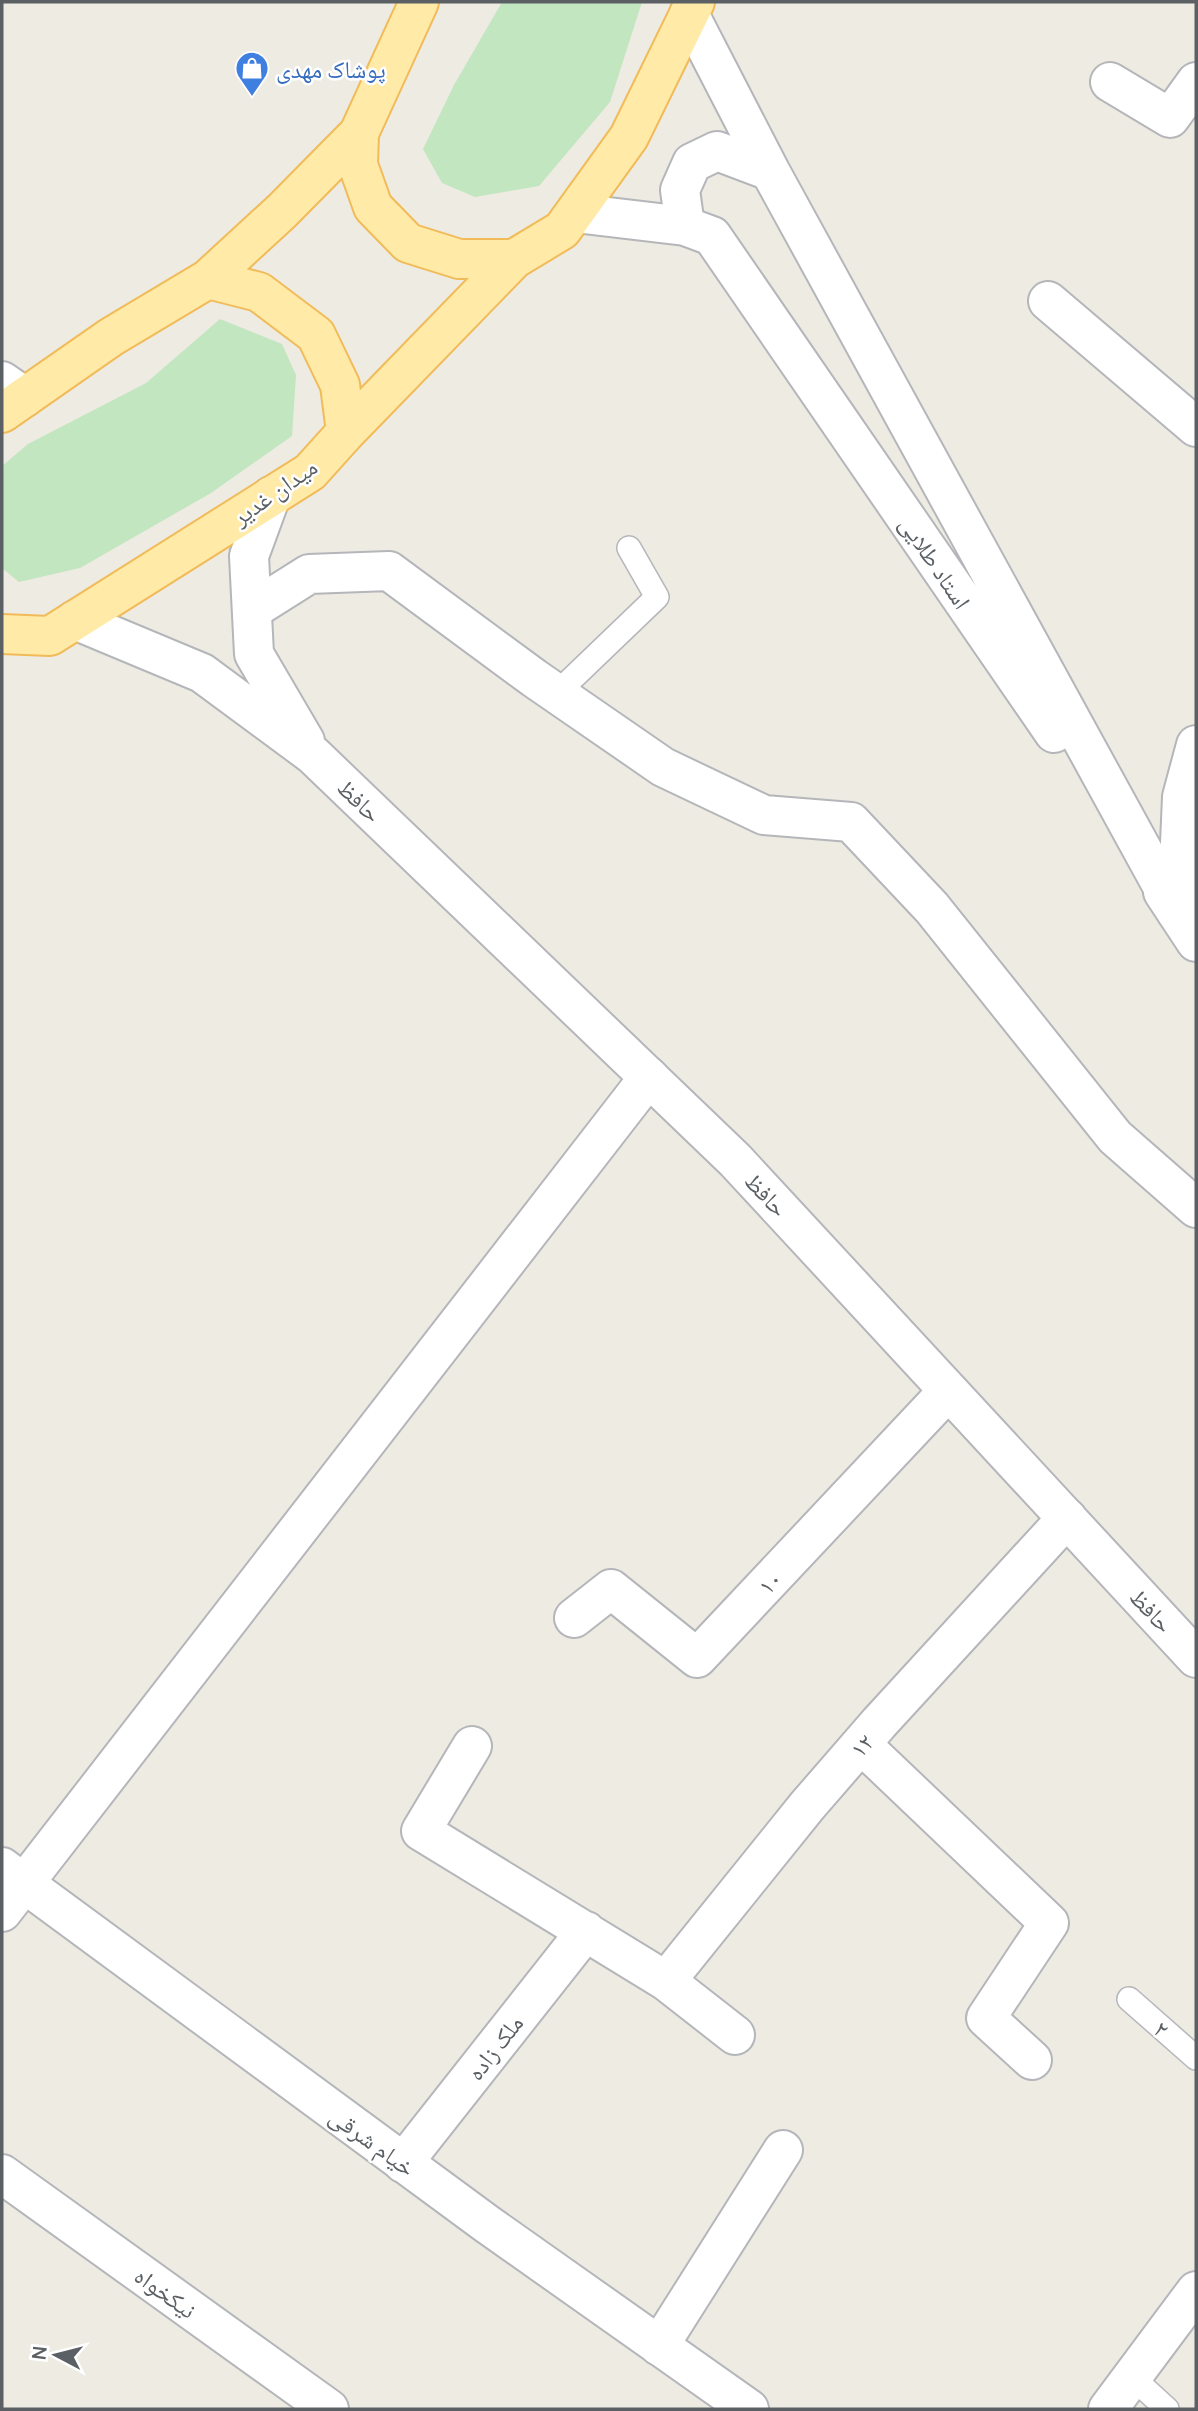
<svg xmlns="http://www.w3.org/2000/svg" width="1198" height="2411" viewBox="0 0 1198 2411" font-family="Manrope,'Noto Naskh Arabic',sans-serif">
<rect width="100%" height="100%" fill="#eeebe3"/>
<path fill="#c2e6bf" d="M502,2H642L610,102L539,186L475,197L442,183L423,149L454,85Z
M220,319L282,344L296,375L292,436L211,493L80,568L19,582L2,568V466L28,444L146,383Z"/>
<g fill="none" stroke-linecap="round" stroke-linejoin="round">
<defs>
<path id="service" d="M557,693L657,597L629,548
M1129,1999L1196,2058
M1132,2377L1167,2409"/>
<path id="minor" d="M1110,82L1170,118L1196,82
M1048,301L1196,427
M252,610L309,574L389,571L534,678L663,767L764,815L851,822L932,908L1115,1137L1196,1208
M1177,913L1182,797L1196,745
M574,1618L611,1589L697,1658L948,1391
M861,1744L1049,1923L986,2018L1032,2060
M472,1746L421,1831L666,1981L735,2035
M2,1912L649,1077
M666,1981L807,1806L879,1723L1067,1518
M403,2163L586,1931
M2,2174L329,2409
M659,2346L783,2150"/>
<path id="tertiary" d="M689,14L770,171L1177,913
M575,213L685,226L712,236L1054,733
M685,226L680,190L692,163L717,151L770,171
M2,381L25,397
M271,496L249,556L254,654L305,741
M75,620L202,673L313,755L735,1160L1196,1658
M1163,892L1196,942
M2,1867L487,2224L749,2409
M1108,2409L1196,2291"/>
<path id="primary" d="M419,2L359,133L358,165L373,207L408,243L459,259H514L562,230L629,137L695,2
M208,279L282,211L359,133
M2,413L111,337L208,279L259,292L316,335L340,385L346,432L310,472L50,636L2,634
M346,432L514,259"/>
</defs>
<use href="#service" stroke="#b4b6ba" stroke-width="26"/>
<use href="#minor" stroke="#b4b6ba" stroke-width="42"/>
<use href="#tertiary" stroke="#b4b6ba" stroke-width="42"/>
<use href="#primary" stroke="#f1bb59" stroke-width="42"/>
<use href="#service" stroke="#fff" stroke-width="23"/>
<use href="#minor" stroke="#fff" stroke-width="38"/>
<use href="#tertiary" stroke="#fff" stroke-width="38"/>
<use href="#primary" stroke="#ffeaa7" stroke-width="38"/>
</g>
<defs>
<symbol id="shop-pin" viewBox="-11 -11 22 30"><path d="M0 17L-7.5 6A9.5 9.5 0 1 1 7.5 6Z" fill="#3f7fe0" stroke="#fff"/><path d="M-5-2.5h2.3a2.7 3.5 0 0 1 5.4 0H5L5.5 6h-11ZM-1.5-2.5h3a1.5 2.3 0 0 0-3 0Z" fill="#fff"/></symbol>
</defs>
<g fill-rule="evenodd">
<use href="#shop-pin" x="233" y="49" width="38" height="52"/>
</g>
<g text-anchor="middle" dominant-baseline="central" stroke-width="5" stroke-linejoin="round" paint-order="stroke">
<g font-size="24" fill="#366cbe" stroke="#fff" text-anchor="start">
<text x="276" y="68">پوشاک مهدی</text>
</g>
<g font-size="24" fill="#5b6064" stroke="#fff">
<text transform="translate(274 491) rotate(-35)">میدان غدیر</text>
<text transform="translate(936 562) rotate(56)">استاد طلایی</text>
<text transform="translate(360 800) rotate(44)">حافظ</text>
<text transform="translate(767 1194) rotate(47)">حافظ</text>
<text transform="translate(769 1582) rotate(-47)">۱۰</text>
<text transform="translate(1152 1610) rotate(47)">حافظ</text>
<text transform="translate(861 1745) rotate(-49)">۱۲</text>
<text transform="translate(1162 2028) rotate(41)">۲</text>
<text transform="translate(494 2047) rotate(-52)">ملک زاده</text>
<text transform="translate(373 2141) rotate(36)">خیام شرقی</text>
<text transform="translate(166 2292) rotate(36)">نیکخواه</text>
</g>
</g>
<rect width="1198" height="2411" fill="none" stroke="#5b6064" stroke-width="7"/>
<g transform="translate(56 2355) rotate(277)" stroke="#ffffff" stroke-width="5" paint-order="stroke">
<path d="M0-5L12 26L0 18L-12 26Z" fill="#5b6064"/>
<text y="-10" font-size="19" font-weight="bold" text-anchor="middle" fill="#5b6064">N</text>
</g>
</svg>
